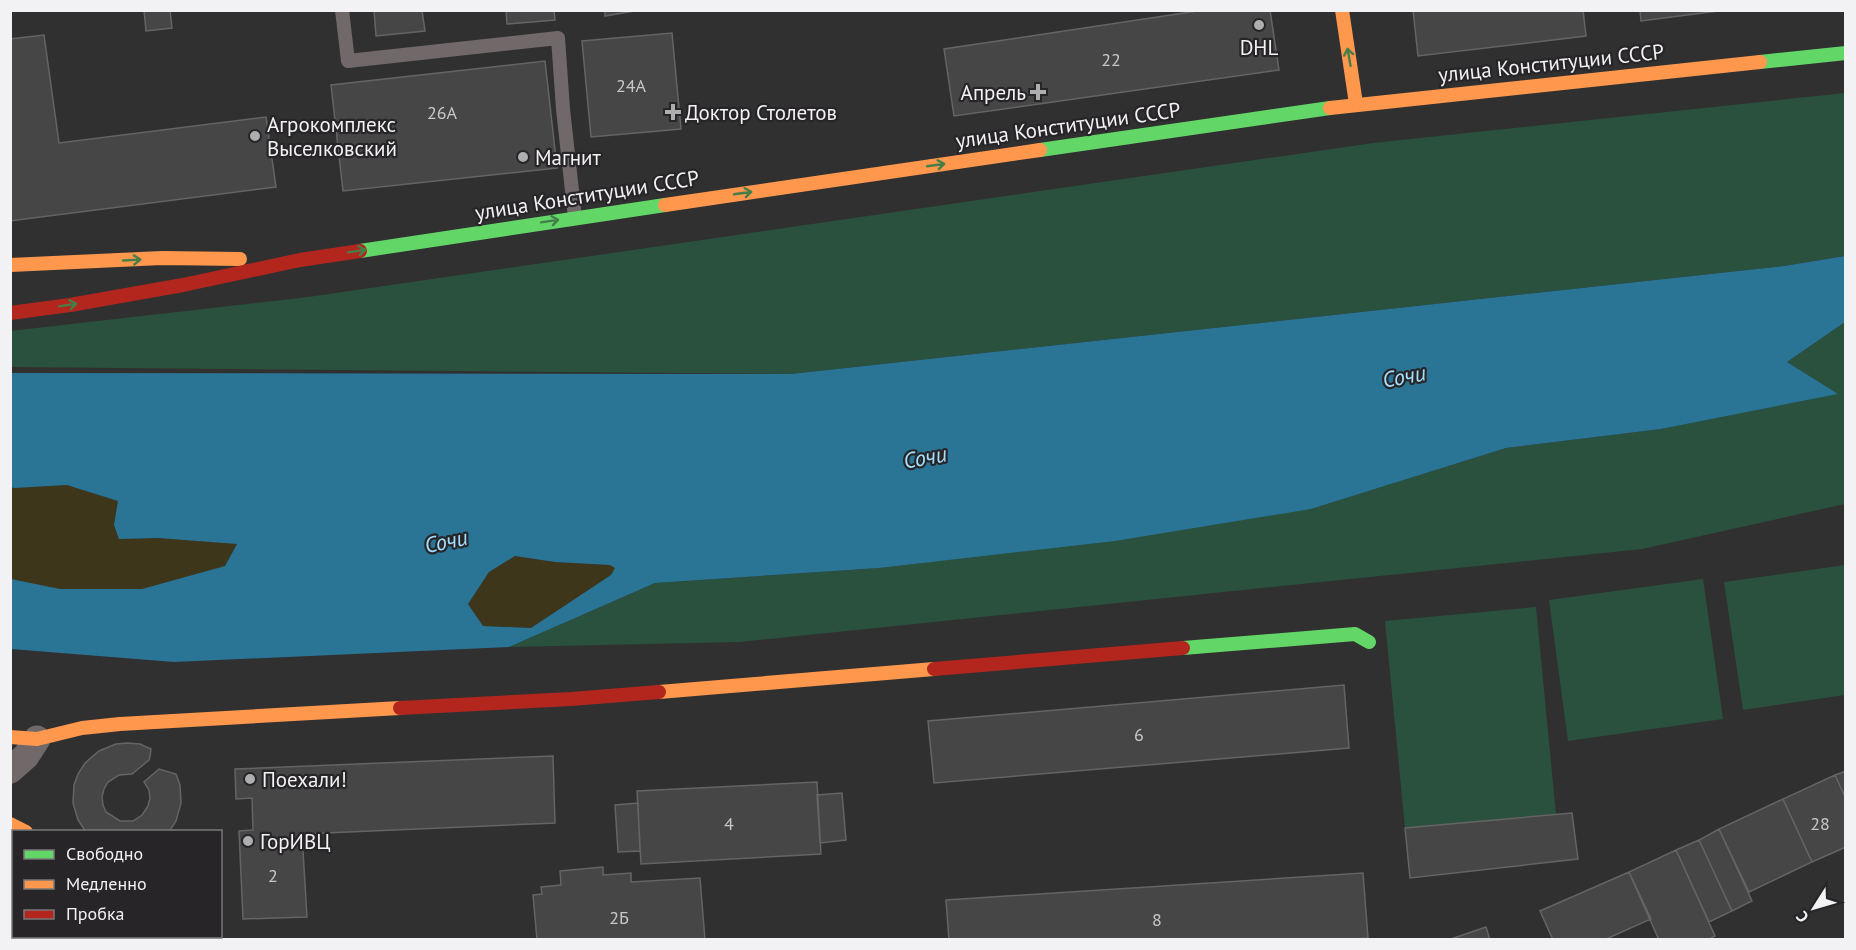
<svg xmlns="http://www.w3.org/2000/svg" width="1856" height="950" viewBox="0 0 1856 950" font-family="'PT Sans',sans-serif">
<rect width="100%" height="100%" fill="#313031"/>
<path fill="#29513d" d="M1845,93V256L1784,266L791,374L11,367L10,331L308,297L1373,143Z
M1845,322V504L1642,549L739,642L509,647L655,583L879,568L1311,509L1506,448L1661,429L1837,394L1787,362Z
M1845,565V695L1743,710L1724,582Z
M1703,579L1723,719L1568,741L1549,600Z
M1536,607L1556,814L1405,828L1385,621Z"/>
<path fill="#3e361b" d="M67,485L119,501L114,525L120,539L158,538L237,543L225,566L142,589H60L11,579L10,487L15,488Z
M515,556L555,562L610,565L615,568L611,575L531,628L483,626L468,604L489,572Z"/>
<path fill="#2a7596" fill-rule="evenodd" d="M1845,256V322L1787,362L1838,394L1661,429L1506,448L1311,509L1115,541L879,568L655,583L509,647L174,662L11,649V579L60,589H142L225,566L237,544L158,538L119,539L114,525L118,501L67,485L14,488L11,487V373L791,374L1784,266ZM515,556L555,562L610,565L615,568L611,575L531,628L483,626L468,604L489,572Z"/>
<path fill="#474647" stroke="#656465" stroke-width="1.5" d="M144,10H170L172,28L146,31Z
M374,10H422L425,31L376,36Z
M506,10H554L555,20L507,24Z
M605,10H640L605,16Z
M1204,10H1270L1279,70L954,116L944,49Z
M1413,10H1583L1586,36L1418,56Z
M1640,10H1726L1641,21Z
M672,33L681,129L591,137L582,41Z
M44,35L59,143L266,117L276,187L10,221V39Z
M545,61L557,168L343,191L331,85Z
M1344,685L1349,748L934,783L928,721Z
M127,743L140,744L151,749L150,756L149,760L132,774L119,775L108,782L104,789L102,797L103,805L106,812L120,821H133L142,815L148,806L150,798L149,790L144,782L159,769L176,774L180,785L181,803L176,821L169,832H86L78,820L73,803L74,785L78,774L85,763L99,751L116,744Z
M553,756L555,823L302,834L307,917L243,919L239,831L253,830L252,798L236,799L235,769Z
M1846,771V799L1835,775Z
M1835,775L1846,799V847L1812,862L1783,799Z
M817,782L821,854L641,864L637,791Z
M842,793L846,840L820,843L817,795Z
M1783,799L1812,862L1749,892L1719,829Z
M638,803L640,851L618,852L615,805Z
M1572,813L1578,859L1410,878L1405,828Z
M1719,829L1752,901L1732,911L1699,840Z
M1699,840L1732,911L1709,922L1676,850Z
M1676,850L1715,936L1708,940H1659L1629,872Z
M603,867V875L631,873V882L700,878L705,940H537L533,895L542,894L541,887L561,885L560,871Z
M1629,872L1651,919L1604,940H1553L1540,911Z
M1363,873L1368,938L1338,940H949L946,900Z
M1486,927L1490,940H1448Z"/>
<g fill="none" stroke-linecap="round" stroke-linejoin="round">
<path stroke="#71686a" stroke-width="14" d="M342,10L348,61L558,38L563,109L575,218"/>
<path stroke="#71686a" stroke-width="27" d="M10,770L26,756L37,739"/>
<path stroke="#63d668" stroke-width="14" d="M1760,62L1846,53
M1040,150L1330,108
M360,251L665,205
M1183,648L1355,634L1369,642
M198,936L203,940"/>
<path stroke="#ff974d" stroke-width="14" d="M1342,10L1356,104
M1330,108L1760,62
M665,205L1040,150
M10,265L162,258L240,259
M659,692L934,669
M10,737L37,739L82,728L120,724L400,708
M10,824L26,832"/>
<path stroke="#b3261e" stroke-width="14" d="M10,313L70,305L183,285L300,260L360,251
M934,669L1183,648
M400,708L571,699L659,692
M10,913H14"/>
</g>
<defs><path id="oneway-shaft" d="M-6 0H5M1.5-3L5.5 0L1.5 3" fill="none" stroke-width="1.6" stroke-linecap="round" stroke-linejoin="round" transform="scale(1.5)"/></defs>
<g stroke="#457e48">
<use href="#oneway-shaft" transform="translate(1349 57) rotate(-100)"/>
<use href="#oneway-shaft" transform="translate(936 165) rotate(-8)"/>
<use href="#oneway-shaft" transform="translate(743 193) rotate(-8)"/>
<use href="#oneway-shaft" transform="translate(550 221) rotate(-9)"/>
<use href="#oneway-shaft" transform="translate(357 251) rotate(-9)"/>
<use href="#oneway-shaft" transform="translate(132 260) rotate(-3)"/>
<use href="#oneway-shaft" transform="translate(68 305) rotate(-9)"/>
</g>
<g fill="#aeadaf" stroke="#272528" stroke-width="2">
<circle cx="1259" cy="25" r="6"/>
<path d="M1035 83h6v6h6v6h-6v6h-6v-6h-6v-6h6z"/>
<path d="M670 103h6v6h6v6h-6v6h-6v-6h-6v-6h6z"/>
<circle cx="255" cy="136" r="6"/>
<circle cx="523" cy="157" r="6"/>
<circle cx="250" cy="779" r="6"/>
<circle cx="248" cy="841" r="6"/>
</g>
<g text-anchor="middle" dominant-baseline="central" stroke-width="4.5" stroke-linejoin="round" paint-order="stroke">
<g font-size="18" fill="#c7c6c8">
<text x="1111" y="59">22</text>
<text x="631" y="85">24А</text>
<text x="442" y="112">26А</text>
<text x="1139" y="734">6</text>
<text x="729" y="823">4</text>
<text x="1820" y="823">28</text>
<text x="273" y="875">2</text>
<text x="619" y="917">2Б</text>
<text x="1157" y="919">8</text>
</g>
<g font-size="21" fill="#f2f1f3" stroke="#272528" text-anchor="start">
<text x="1259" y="47" text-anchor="middle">DHL</text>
<text x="1026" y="92" text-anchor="end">Апрель</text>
<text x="685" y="112">Доктор Столетов</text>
<text x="267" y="124">Агрокомплекс<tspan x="267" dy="24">Выселковский</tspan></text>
<text x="535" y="157">Магнит</text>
<text x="262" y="779">Поехали!</text>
<text x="260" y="841">ГорИВЦ</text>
</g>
<g font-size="21" fill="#f2f1f3" stroke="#272528">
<text transform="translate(1551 63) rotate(-6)">улица Конституции СССР</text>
<text transform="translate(1068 125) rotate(-8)">улица Конституции СССР</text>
<text transform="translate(587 195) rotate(-9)">улица Конституции СССР</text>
</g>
<g font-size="22" font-style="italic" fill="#a3e0ff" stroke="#272528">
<text transform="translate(1404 376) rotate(-10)">Сочи</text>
<text transform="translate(925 457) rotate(-10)">Сочи</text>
<text transform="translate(446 541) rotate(-12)">Сочи</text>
</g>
</g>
<rect width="1856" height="950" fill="none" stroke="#f2f1f3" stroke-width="24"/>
<rect x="12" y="830" width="210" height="108" fill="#272528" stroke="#787779" stroke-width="1.5"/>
<rect x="24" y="850" width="30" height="9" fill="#63d668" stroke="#787779" stroke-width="1.5"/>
<text x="66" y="860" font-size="18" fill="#f2f1f3">Свободно</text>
<rect x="24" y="880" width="30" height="9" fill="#ff974d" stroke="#787779" stroke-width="1.5"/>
<text x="66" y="890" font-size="18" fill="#f2f1f3">Медленно</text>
<rect x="24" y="910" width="30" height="9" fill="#b3261e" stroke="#787779" stroke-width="1.5"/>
<text x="66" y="920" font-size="18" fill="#f2f1f3">Пробка</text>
<g transform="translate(1814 908) rotate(233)" stroke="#272528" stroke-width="4.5" paint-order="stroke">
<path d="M0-4.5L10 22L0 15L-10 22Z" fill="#f2f1f3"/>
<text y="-9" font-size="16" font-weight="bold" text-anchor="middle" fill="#f2f1f3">С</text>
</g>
</svg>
